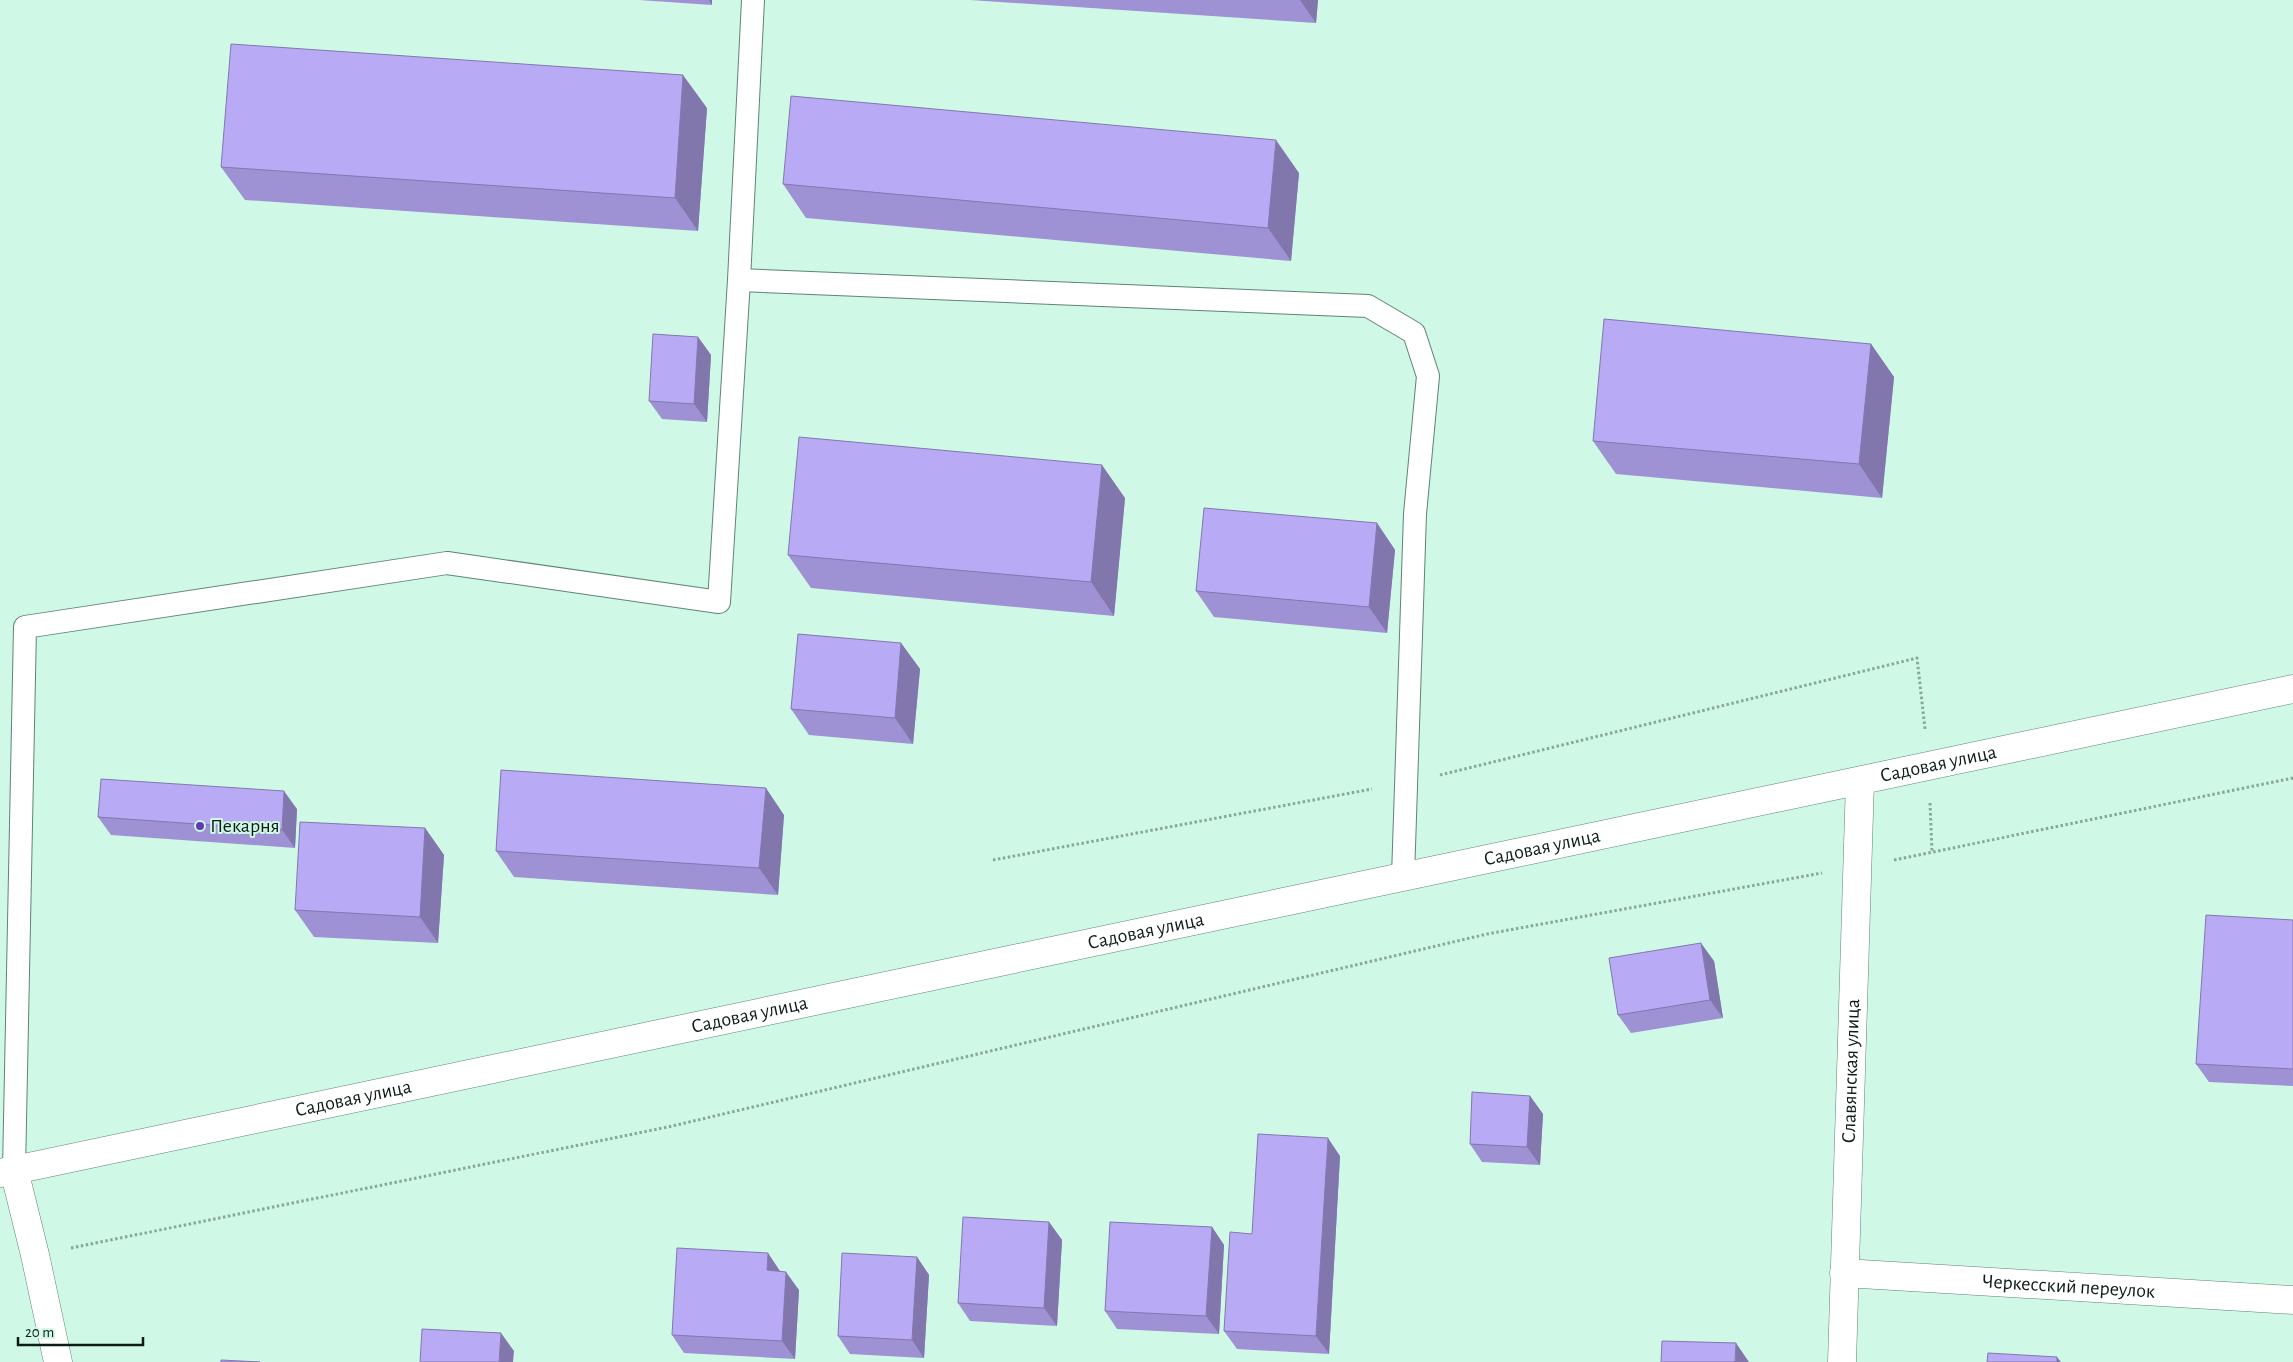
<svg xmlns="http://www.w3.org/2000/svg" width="2293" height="1362" viewBox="0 0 2293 1362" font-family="'Alegreya Sans',sans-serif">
<rect width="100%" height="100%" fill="#d0f8e6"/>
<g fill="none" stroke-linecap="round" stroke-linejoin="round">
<defs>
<path id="lane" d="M739,280L1368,306L1414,333L1428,376L1415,514L1403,877
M14,1170L25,627L447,563L719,602L739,280L753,0"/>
<g id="street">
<path d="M14,1170L35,1255L58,1362"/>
<path id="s1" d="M1844,1273L2293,1300"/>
<path id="s2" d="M1842,1362L1860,781"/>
</g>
<g id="secondary">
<path id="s3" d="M0,1173L2293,689"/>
</g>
</defs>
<use href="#lane" stroke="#5f8475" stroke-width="24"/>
<use href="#street" stroke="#5f8475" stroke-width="29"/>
<use href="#secondary" stroke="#5f8475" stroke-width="29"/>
<path stroke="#89a79a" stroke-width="3" stroke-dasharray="2.5 2.5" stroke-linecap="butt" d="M1440,775L1917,658L1925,729
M1930,803L1932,852
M993,860L1372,789
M1894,860L2293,778
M71,1248L668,1127L1487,934L1822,873"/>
<use href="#lane" stroke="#fff" stroke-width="22"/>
<use href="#street" stroke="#fff" stroke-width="28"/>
<use href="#secondary" stroke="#fff" stroke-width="28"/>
</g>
<path fill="#9f92d4" d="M639,0H712V5Z
M970,0H1318L1316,23Z
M707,108L698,231L245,200L221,167Z
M1299,173L1291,261L806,218L783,184Z
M698,337L711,355L707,422L662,419L649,401Z
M1871,344L1894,377L1882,498L1616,474L1593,441Z
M1125,498L1114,616L811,588L788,555Z
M1377,523L1395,550L1387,633L1214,617L1196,591Z
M901,643L920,669L913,744L809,735L791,709Z
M297,809L295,848L111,835L98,817Z
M784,815L778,895L514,877L496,851Z
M425,828L444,855L438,943L314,937L295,910Z
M2293,920V1086L2209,1082L2196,1064Z
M1714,961L1723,1018L1631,1033L1618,1015Z
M1530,1096L1543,1114L1540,1165L1482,1162L1470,1144Z
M1340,1156L1329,1354L1237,1349L1224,1331L1252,1234Z
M1049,1222L1062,1240L1057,1326L970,1321L958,1303Z
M1212,1227L1224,1245L1219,1334L1117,1329L1105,1311Z
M917,1257L929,1275L924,1358L850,1354L838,1336Z
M780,1271L799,1290L795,1359L684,1353L672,1335Z"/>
<path fill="#8277ac" d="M709,0H712V5Z
M1300,0H1318L1316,23Z
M683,75L707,108L698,231L675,198Z
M1276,140L1299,173L1291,261L1268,228Z
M698,337L711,355L707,422L694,404Z
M1871,344L1894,377L1882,498L1859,464Z
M1102,465L1125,498L1114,616L1091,582Z
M1377,523L1395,550L1387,633L1369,607Z
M901,643L920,669L913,744L895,718Z
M766,788L784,815L778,895L759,868Z
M284,791L297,809L295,848L282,830Z
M425,828L444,855L438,943L420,917Z
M1701,943L1714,961L1723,1018L1710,1000Z
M1530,1096L1543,1114L1540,1165L1527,1147Z
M1328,1138L1340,1156L1329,1354L1316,1336Z
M1049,1222L1062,1240L1057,1326L1044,1308Z
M1212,1227L1224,1245L1219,1334L1206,1316Z
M768,1253L780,1271V1288L767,1270Z
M917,1257L929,1275L924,1358L912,1340Z
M786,1272L799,1290L795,1359L782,1341Z
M501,1333L514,1351L513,1362H499Z
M1736,1343L1749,1362H1735Z
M2057,1357L2061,1362H2057Z"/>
<path fill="#b9aaf6" stroke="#8277ac" d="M231,44L683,75L675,198L221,167Z
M791,96L1276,140L1268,228L783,184Z
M1604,319L1871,344L1859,464L1593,441Z
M653,334L698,337L694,404L649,401Z
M799,437L1102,465L1091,582L788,555Z
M1204,508L1377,523L1369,607L1196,591Z
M798,634L901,643L895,718L791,709Z
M501,770L766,788L759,868L496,851Z
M101,779L284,791L282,830L98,817Z
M300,822L425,828L420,917L295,910Z
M2206,915L2293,920V1069L2196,1064Z
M1701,943L1710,1000L1618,1015L1609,958Z
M1472,1092L1530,1096L1527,1147L1470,1144Z
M1258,1134L1328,1138L1316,1336L1224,1331L1230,1232L1252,1234Z
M963,1217L1049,1222L1044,1308L958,1303Z
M1110,1222L1212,1227L1206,1316L1105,1311Z
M677,1248L768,1253L767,1270L786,1272L782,1341L672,1335Z
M842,1253L917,1257L912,1340L838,1336Z
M422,1329L501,1333L499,1362H420Z
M1662,1341L1736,1343L1735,1362H1661Z
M1988,1353L2057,1357V1362H1987Z
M221,1360L260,1362H221Z"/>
<circle fill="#623bb3" stroke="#d0f8e6" stroke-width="2" cx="200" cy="826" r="5"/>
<g text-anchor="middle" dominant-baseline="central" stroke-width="4" stroke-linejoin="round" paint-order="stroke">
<g font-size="20" fill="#0d1c16" stroke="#d0f8e6">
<text stroke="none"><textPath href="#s3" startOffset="1981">Садовая улица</textPath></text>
<text stroke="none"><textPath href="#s3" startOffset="1576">Садовая улица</textPath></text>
<text stroke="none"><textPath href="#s3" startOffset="1171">Садовая улица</textPath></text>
<text stroke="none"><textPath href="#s3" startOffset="766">Садовая улица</textPath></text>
<text stroke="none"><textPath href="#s2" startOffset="291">Славянская улица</textPath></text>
<text stroke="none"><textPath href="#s3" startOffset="361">Садовая улица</textPath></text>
<text stroke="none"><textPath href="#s1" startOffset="225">Черкесский переулок</textPath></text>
</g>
<g font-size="20" fill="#0d1c16" stroke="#d0f8e6" text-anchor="start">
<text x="210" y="826">Пекарня</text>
</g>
</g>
<path d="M18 1337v8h125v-8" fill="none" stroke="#0d1c16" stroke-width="2.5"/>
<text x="25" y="1337" font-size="15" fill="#0d1c16" stroke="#d0f8e6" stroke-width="4" paint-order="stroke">20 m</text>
</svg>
